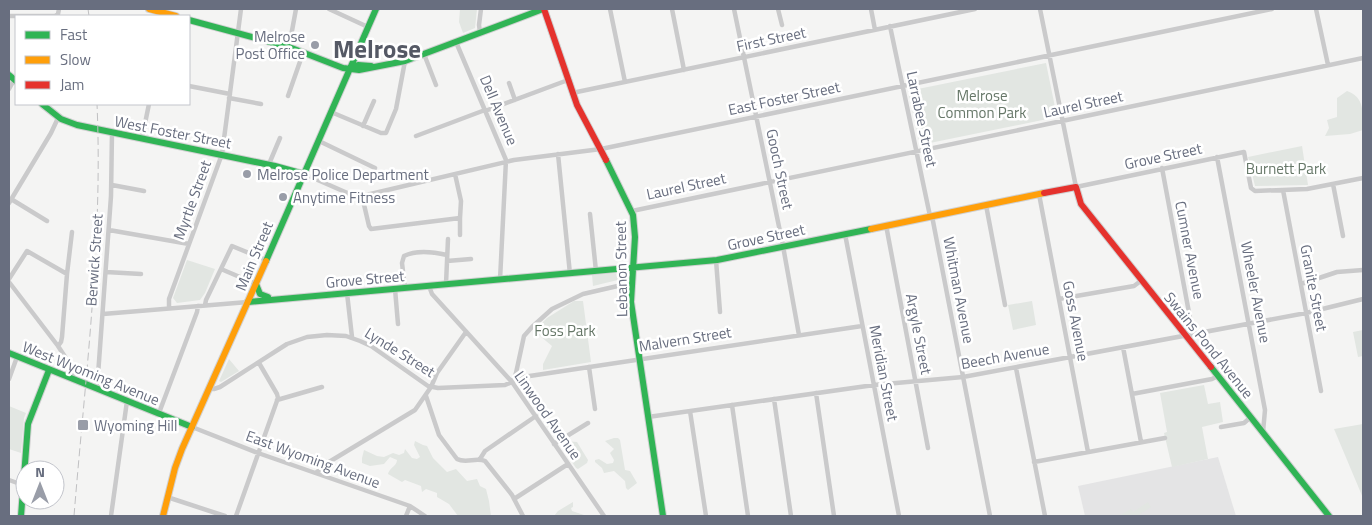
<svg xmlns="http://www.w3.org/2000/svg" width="1372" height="525" viewBox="0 0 1372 525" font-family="'Titillium Web',sans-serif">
<rect width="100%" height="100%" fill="#f4f4f3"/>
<path fill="#e4e4e5" d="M1218,457L1236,516H1085L1078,486Z"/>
<path fill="#e2e6e2" d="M460,9H477L475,28L463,33L459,22Z
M1046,63L1057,117L920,145L908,91Z
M1347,91C1365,97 1363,114 1363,130L1350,134L1325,136L1329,128L1327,120L1337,117V98Z
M1302,146L1308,185L1255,186L1248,157Z
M187,260L215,269L205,293L200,300L177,303L173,298Z
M622,273L625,275L626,278L593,286L592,275Z
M574,301H583L591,362L543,370V364L552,346L534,331L547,318Z
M1032,301L1036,325L1013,330L1008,305Z
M1363,330V356L1358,357L1353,332Z
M229,359L239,371L221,382L219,381Z
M1204,385L1208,404L1220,402L1223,422L1202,427L1208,459L1172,467L1164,433L1167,432L1160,393Z
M9,406L26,413L24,418L21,453L9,449Z
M1363,424V498L1334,429Z
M614,438H618L620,440L625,470L630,471L637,483L628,490L626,488L625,481L614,471L604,473L602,468L595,462V460L599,459L607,464L613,463L614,460L610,453L614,449L605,441Z
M415,441L423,445L427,446L433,458L447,472L456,469L467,481L477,479L480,486L486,489L489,501L491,516H458L449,504L437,497V493L426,489L422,492L421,486L405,480L402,482L388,474C389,468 397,466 397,460L390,457L384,464L370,466L362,463V458L364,450L377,456L384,457L393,453L399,455L404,453L405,449L412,458L417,459L420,457L414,445Z
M565,441L577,442L588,460L587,463L578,469L576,468L561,446V443Z
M573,502V507L571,508L572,511L587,516H554L558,511Z
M1148,502L1151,507L1137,516H1118L1131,509L1133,512Z"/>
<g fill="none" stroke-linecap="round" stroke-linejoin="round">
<defs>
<path id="fast" d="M189,20L289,47L343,68L359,70L405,61L543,9
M350,68L358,65L371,66
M9,75L16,81
M42,104L61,119L77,125L275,166L304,174
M606,160L633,215L635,237L631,302L663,516
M266,261L376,9
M256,284L260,294L268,297
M248,302L717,260L871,229
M9,353L192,427
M1211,367L1329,516
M21,516L28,424L49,370"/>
<path id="slow" d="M149,9L176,16
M871,229L1044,193
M163,516L175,468L182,449L266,261"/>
<path id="jam" d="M544,9L577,105L606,160
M1044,193L1076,187L1081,204L1211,367"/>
</defs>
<use href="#fast" stroke="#d0d0d1" stroke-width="8"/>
<use href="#slow" stroke="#d0d0d1" stroke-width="8"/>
<use href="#jam" stroke="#d0d0d1" stroke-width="8"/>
<path stroke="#cacacb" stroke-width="4.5" d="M329,9L368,27
M610,9L625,82
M672,9L684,70
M734,9L783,246L799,335
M778,9L782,25
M871,9L875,30
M1040,9L1076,187L1244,152L1251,188L1255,191L1307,189L1363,178
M1316,9L1328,65
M9,16H55L58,14L59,9
M890,26L930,216
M480,32L479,25L481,9
M456,42L506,160L500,280
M289,47L296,9
M424,54L436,85
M509,83L515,100
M189,86L230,94
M9,89L14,80
M572,93L975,9
M288,96L303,53
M229,98L261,104
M485,111L568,80
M331,112L381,133H386L396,109L405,61
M363,126L374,101
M416,136L485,110
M142,138L149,104
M319,141L375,168
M558,154L570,274
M1217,157L1265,410L1263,432
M269,164L280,138
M1162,168L1190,318L1186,335
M304,174L352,195L362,196L514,160L601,149L1272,9
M1333,184L1343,236
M112,185L144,191
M1283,190L1321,391
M1039,194L1088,452
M362,196L369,226L371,229L460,218L461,201L455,174
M11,199L47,221
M9,203L51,133L58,118
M986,205L1005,305
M632,211L1363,58
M590,214L596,271
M932,216L990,516
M460,218V235
M886,225L928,448
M109,230L189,244
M845,234L899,516
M716,260L720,312
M447,261L471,259
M221,269L256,284
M106,272L141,274
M67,274L72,232
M9,279L27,251L67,274L62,337L61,342L58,346
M9,282L58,346L73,369V380
M446,284L448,239
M1301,284L1337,272L1363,270
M429,286L432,294L512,382L604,516
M405,288L402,263L404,256C416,250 434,252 447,255
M395,289L398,324
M347,293L352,337
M1059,299L1134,286L1142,280
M205,305L206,300L232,246L266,260
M169,308V299L222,154L241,9
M103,314L248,302
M1123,347L1141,442
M589,367L595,409
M1016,368L1045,516
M9,379L17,357
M513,381L516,373L524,336L532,327L552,309L583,294L622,285L631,288
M97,389L111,196L112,132
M209,389H214L220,387L287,344L307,337L327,335L346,336L360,341L371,346L428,386L438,388L505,385L523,377L862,326
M816,393L834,516
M1132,394L1212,379L1218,376
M426,396L439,435L457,459C466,464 476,457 485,461L512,495L523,516
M774,399L791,516
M277,400L322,387
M732,405L748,516
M690,411L706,516
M159,413L197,312L198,306
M648,417L874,385L963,377L1306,313L1363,299
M192,427L258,453L410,506L425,516
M1221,427L1244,423L1251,417
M554,444L588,423
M480,459L485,451L536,416
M1034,462L1165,438
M316,473L324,465L415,410L431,387L437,373L466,332
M9,480L23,485
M167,497L225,516
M514,499L568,464
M111,516L127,401
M236,516L278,398L277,394L259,363
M406,516L410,506"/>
<use href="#fast" stroke="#30b455" stroke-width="6"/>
<use href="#slow" stroke="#ff9f0a" stroke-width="6"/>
<use href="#jam" stroke="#e5322d" stroke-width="6"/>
<path stroke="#c0c0c2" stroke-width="1" stroke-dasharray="8 4" stroke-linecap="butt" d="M88,9L89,16
M74,516C85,379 103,241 97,104"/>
</g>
<g fill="#999da8" stroke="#fff" stroke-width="2">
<circle cx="315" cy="45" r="5"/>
<circle cx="247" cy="174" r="5"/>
<circle cx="283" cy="197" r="5"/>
<rect x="77" y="419" width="12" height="12" rx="2.5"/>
</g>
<g text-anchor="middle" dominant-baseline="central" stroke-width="5" stroke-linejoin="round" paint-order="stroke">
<g font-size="15" fill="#686e7f" stroke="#fff" text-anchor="start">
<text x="305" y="36" text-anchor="end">Melrose<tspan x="305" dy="17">Post Office</tspan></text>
<text x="257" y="174">Melrose Police Department</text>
<text x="293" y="197">Anytime Fitness</text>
<text x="94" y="425">Wyoming Hill</text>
</g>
<g font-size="15" fill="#686e7f" stroke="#fff">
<text transform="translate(771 39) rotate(-12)">First Street</text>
<text transform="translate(784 98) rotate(-12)">East Foster Street</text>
<text transform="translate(1083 104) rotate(-12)">Laurel Street</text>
<text transform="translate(499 110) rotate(67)">Dell Avenue</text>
<text transform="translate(922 119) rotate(78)">Larrabee Street</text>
<text transform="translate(173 132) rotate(11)">West Foster Street</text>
<text transform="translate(1163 156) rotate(-12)">Grove Street</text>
<text transform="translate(780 169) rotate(78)">Gooch Street</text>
<text transform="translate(686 186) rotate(-12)">Laurel Street</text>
<text transform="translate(192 200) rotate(-70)">Myrtle Street</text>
<text transform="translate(766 237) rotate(-12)">Grove Street</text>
<text transform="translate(1190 250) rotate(79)">Cumner Avenue</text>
<text transform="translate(254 256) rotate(-67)">Main Street</text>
<text transform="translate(94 260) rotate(-86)">Berwick Street</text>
<text transform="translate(621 269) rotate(-91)">Lebanon Street</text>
<text transform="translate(365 279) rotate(-5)">Grove Street</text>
<text transform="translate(1314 288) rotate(79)">Granite Street</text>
<text transform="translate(959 290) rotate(79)">Whitman Avenue</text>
<text transform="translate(1256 292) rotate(79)">Wheeler Avenue</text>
<text transform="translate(1076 321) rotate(79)">Goss Avenue</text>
<text transform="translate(919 334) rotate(79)">Argyle Street</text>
<text transform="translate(685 339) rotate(-9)">Malvern Street</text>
<text transform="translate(1209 345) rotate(51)">Swains Pond Avenue</text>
<text transform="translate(400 352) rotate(32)">Lynde Street</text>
<text transform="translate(1005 356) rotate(-10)">Beech Avenue</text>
<text transform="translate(91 373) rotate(22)">West Wyoming Avenue</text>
<text transform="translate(884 373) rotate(79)">Meridian Street</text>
<text transform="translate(548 415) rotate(55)">Linwood Avenue</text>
<text transform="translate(313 459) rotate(20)">East Wyoming Avenue</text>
</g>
<g font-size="15" fill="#667768" stroke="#fff">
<text x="982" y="95">Melrose<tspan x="982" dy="17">Common Park</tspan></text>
<text x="1286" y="168">Burnett Park</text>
<text x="565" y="330">Foss Park</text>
</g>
<g font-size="25" font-weight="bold" fill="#555965" stroke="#fff">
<text x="377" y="49">Melrose</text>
</g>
</g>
<rect width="1372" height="525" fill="none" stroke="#686e7f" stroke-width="20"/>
<rect x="15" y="15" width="175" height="90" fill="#ffffff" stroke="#c3c5cc"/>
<rect x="25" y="31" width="25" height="8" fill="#30b455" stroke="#c3c5cc"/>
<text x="60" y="40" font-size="15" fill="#686e7f">Fast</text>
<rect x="25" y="56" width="25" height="8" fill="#ff9f0a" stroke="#c3c5cc"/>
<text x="60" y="65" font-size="15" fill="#686e7f">Slow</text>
<rect x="25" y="81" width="25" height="8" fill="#e5322d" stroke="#c3c5cc"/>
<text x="60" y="90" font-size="15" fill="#686e7f">Jam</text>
<g transform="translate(40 485)"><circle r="24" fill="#ffffff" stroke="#c3c5cc"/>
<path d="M0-4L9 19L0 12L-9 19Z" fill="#999da8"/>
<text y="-8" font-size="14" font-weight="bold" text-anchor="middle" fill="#686e7f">N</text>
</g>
</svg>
